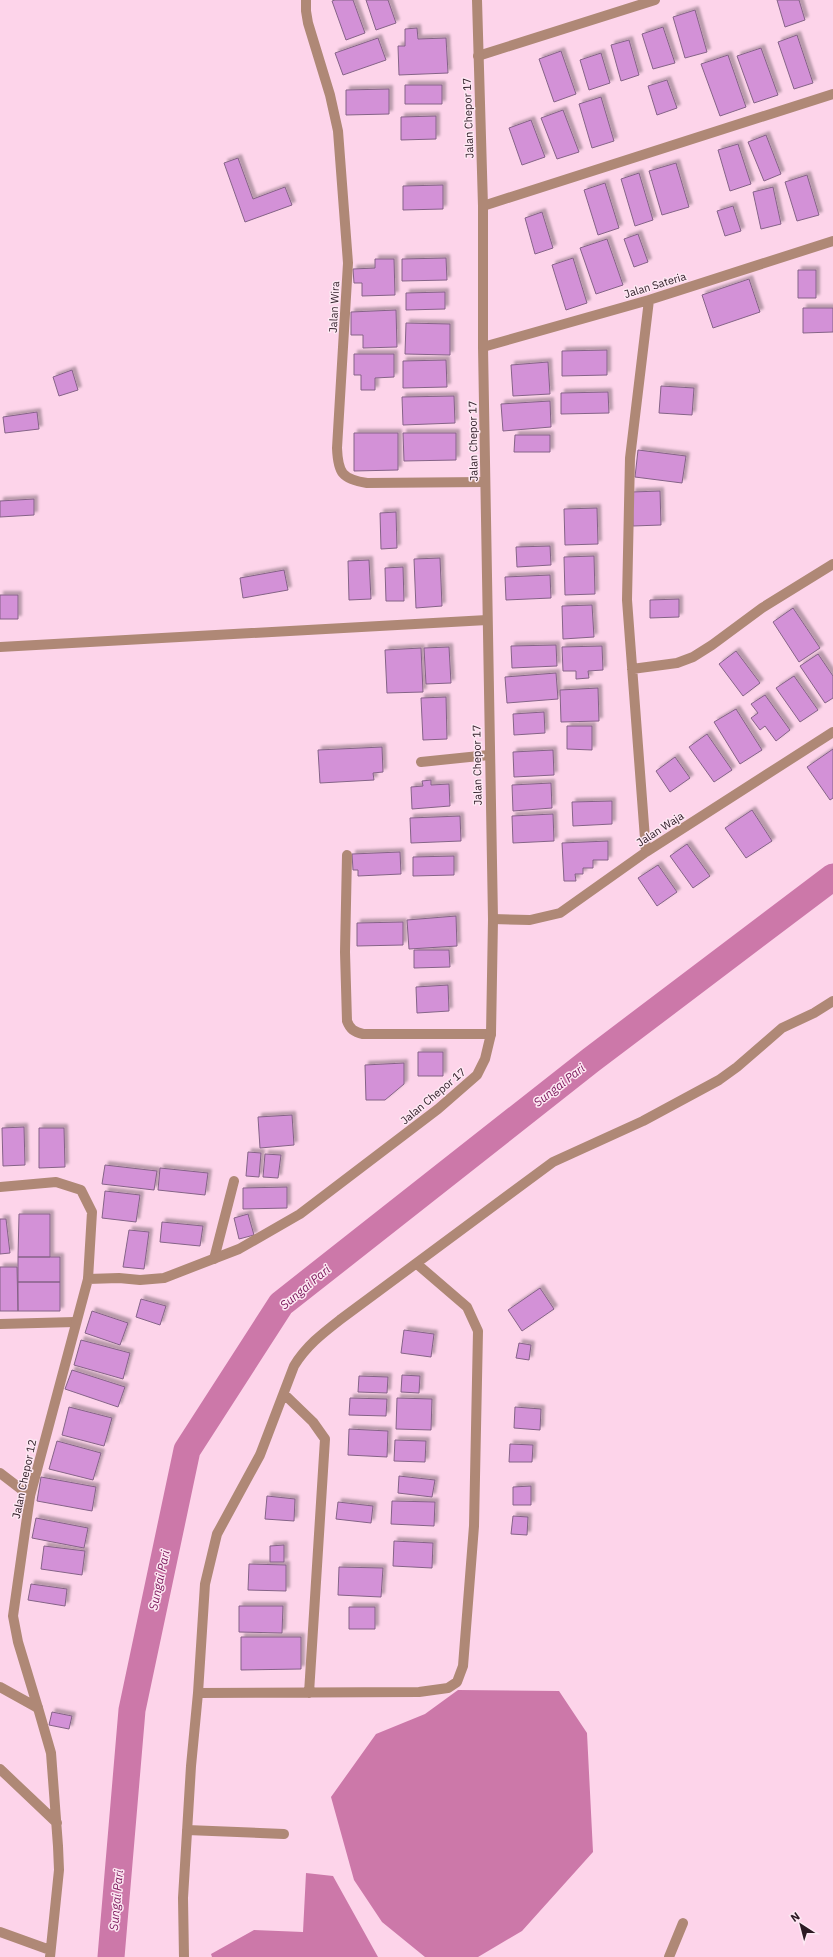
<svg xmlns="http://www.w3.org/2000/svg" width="833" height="1957" viewBox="0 0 833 1957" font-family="'IBM Plex Sans',sans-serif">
<defs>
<filter id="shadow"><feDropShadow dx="3.5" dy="-3.5" stdDeviation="1" flood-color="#0004"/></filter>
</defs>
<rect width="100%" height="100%" fill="#fdd4ea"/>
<path fill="#cc78a9" d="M458,1690L559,1691L587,1733L593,1852L522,1931L478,1957H425L382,1922L354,1880L331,1797L376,1734L425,1714Z
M306,1873L333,1876L378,1957H212L211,1954L254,1930L303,1932Z"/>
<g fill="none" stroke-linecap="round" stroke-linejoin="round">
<path stroke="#cc78a9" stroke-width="27" d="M111,1957L132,1710L187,1450L281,1304L591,1060L833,877"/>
</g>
<path fill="#d391d7" stroke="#856387" filter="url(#shadow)" d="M335,0H353L365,33L346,40L332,1Z
M366,0H388L396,23L376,30Z
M777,0H799L805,20L785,27Z
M695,10L707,52L685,58L673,17Z
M663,27L675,63L653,69L642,34Z
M417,28L418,39L446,38L448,73L399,75L398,46H405V29Z
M797,35L813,83L794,89L778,42Z
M378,38L386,60L343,75L335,53Z
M629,40L639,75L621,81L611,45Z
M761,48L778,95L754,103L737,56Z
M561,51L576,94L554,102L539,59Z
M601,53L610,83L589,90L580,60Z
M728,55L746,107L720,116L701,64Z
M667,80L677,108L657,115L648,86Z
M405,85H442V104H405Z
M389,89V114L346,115V90Z
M601,97L614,141L592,148L579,104Z
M563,110L579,152L557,159L541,118Z
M436,116V139L401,140V117Z
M531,120L545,157L522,165L509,128Z
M766,135L781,174L764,181L748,142Z
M738,144L751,184L730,191L718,150Z
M238,158L253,199L285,187L292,205L245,222L224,163Z
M676,163L689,207L662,215L649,171Z
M639,173L653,220L635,226L621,179Z
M807,175L819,215L797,221L785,182Z
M605,183L619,228L598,235L584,190Z
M443,185V209L403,210V186Z
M773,187L781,224L761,229L753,192Z
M733,206L741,231L725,236L717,211Z
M542,212L553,248L535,254L525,218Z
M638,234L648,262L634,267L624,239Z
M607,239L623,285L596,294L580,248Z
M446,258L447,280L402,281V259Z
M573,258L587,303L566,310L552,265Z
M375,259H394L395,295L362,296V283H354L353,269L375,268Z
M798,270H816V298H798Z
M749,279L760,312L713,328L702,295Z
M445,292V309L406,310V293Z
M803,308H833V332L803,333Z
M396,310L397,347L363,348V335H351V312Z
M406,323L450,324V355L405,354Z
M607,350V375L562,376V351Z
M354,354H394V377L375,378V390H361V375H354Z
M446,360L447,387L403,388V361Z
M548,362L550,394L513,396L511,365Z
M72,370L78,390L59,396L53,377Z
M661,386L694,388L692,415L659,413Z
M608,392L609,413L561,414V393Z
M454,396L455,423L403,425L402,397Z
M550,401L551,427L503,431L501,404Z
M37,412L39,429L5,433L3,417Z
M354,433H398V470L354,471Z
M403,433H456V460L404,461Z
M515,435H550V452H514Z
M638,450L686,456L682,483L635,477Z
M660,491L661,525L633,526L632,492Z
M34,499V515L0,517V501Z
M597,508L598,544L565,545L564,509Z
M396,512L397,548L381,549L380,513Z
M550,546L551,565L517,567L516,547Z
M594,556L595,594L565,595L564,557Z
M440,558L442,606L416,608L414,559Z
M369,560L371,599L349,600L348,561Z
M403,567L404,601H386L385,568Z
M284,570L288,590L243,598L240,578Z
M550,575L551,598L506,600L505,577Z
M0,595H18V619H0Z
M679,599V617L650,618V600Z
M592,605L594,637L563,639L562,606Z
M793,608L820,648L799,662L773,622Z
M556,645L557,666L512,668L511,646Z
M602,646L603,670L588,671L589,678L576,679V671H563L562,647Z
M449,647L451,683L426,684L424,648Z
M421,648L423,692L387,693L385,650Z
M736,651L760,683L743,696L719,664Z
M818,654L833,676V698L825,703L800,666Z
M556,673L558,699L507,703L505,677Z
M794,676L818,710L800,722L776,688Z
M598,688L599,721L561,722L560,690Z
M765,695L790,730L776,741L765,726L760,730L751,718L758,713L751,704Z
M446,697L447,739L423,740L421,698Z
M736,709L762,750L740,764L714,722Z
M544,712L545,733L514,735L513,714Z
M567,726H592V750L567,749Z
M707,734L732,770L714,782L689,747Z
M382,747L383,772L373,773L374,780L320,783L318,750Z
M833,749V798L830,800L807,767Z
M553,750L554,775L514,777L513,752Z
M675,757L690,778L670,792L656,771Z
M431,780V785L449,784L450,806L412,809L411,787L423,786L422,781Z
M551,783L552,808L513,811L512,785Z
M612,801V824L573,826L572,802Z
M752,810L772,841L746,858L725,828Z
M553,814L554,841L513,843L512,816Z
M460,816L461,841L411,843L410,818Z
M608,841V860H593V868H583V874H575L576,881H564L562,843Z
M687,844L710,876L693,888L670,856Z
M400,852L401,874L358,876V870H353L352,854Z
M454,856V875L413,876V857Z
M658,865L677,892L657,906L638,878Z
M456,916L457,946L409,949L407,920Z
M403,922V945L357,946V923Z
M414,950H449L450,967L414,968Z
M448,985L449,1011L417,1013L416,987Z
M418,1052H443V1076H418Z
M404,1063V1084L385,1100H366L365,1065Z
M292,1115L294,1145L260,1148L258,1117Z
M24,1127L25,1165L3,1166L2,1128Z
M39,1128H64L65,1167L39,1168Z
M248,1152L261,1153L259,1177L246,1176Z
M265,1154L281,1155L278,1178L263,1177Z
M105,1165L157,1171L154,1190L102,1184Z
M160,1168L208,1173L205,1195L158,1190Z
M287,1187V1208L243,1209V1188Z
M105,1191L140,1195L136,1222L102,1218Z
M19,1214H50V1257H18Z
M248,1214L254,1235L239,1239L234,1218Z
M0,1219H6L10,1253L0,1254Z
M162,1222L203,1226L200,1246L160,1242Z
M129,1230L149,1232L144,1269L123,1267Z
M18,1257H60V1282H18Z
M0,1267H17L18,1311H0Z
M18,1282H60V1311H18Z
M540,1288L554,1309L522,1331L508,1310Z
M141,1299L166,1306L160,1325L136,1317Z
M92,1311L128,1323L120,1345L85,1333Z
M404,1330L434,1334L431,1357L401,1353Z
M81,1340L130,1353L123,1379L74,1365Z
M519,1343L531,1345L529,1360L516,1358Z
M72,1370L125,1387L118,1407L65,1389Z
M402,1375L420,1376L419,1393L401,1392Z
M359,1376L388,1377L387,1393L358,1392Z
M350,1398L387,1399L386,1416L349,1415Z
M397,1398L432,1399L431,1430L396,1429Z
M69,1407L112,1418L104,1446L62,1435Z
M515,1407L541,1409L540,1430L514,1428Z
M349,1429L388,1431L387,1457L348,1455Z
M395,1440L426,1441L425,1462L394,1461Z
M57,1441L101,1453L93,1480L49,1469Z
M510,1444L533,1445L532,1462H509Z
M399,1476L435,1480L432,1497L398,1493Z
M41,1477L96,1487L92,1511L37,1501Z
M531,1486V1505H513V1487Z
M267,1496L295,1499L294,1521L265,1519Z
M392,1501L435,1502L434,1526L391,1524Z
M338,1502L373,1506L371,1523L336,1519Z
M513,1516L528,1517L527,1535L511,1534Z
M36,1518L88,1528L84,1548L32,1538Z
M394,1541L433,1543L432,1568L393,1566Z
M284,1545V1562H270V1546Z
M44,1546L85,1551L82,1575L41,1569Z
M249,1564L286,1565V1591L248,1590Z
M339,1567L383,1568L381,1597L338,1595Z
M31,1584L67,1589L65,1606L28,1600Z
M239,1606H283L282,1633L239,1632Z
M349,1607H375V1629H349Z
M241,1637H301V1669L241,1670Z
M52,1712L72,1716L69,1729L49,1725Z"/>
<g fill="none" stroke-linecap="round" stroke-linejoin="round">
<path stroke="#af8876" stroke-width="10" d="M306,0V11L308,23L330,95L338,131L348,263L337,448C338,473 342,479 367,483L485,482
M478,56L655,0
M483,206L833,94
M483,347L649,300L833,241
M0,647L487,620
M632,669L677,663L693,657L712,645L762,608L833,564
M421,762L489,755
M646,852L627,600L630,458L649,300
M347,855L345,952L347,1021C350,1029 354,1032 363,1034H491
M493,919L530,920L560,913L646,852L833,732
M0,1187L56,1182L81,1190L92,1212L88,1279
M214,1259L234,1181
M0,1324L75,1322
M284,1394L313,1422L325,1439L309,1693
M0,1473L30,1496
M198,1693L419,1692L448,1688L457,1682L463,1666L474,1526L478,1331L467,1307L417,1264
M38,1708L51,1753L58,1846L59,1870L50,1957
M0,1769L57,1823
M187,1830L284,1834
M0,1932L50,1950
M184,1957L183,1898L191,1766L198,1693L205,1584L217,1534L260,1455L294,1366C306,1346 323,1333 341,1319L553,1162L643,1121L719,1080L737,1067L782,1028L814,1013L833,1001
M669,1957L683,1923"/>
<path stroke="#af8876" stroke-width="10" d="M0,1687L38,1708
M38,1708L18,1642L13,1616L30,1496L88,1279L119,1278L140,1280L164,1278L239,1249L300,1214L438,1109L477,1075L485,1059L491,1034L493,919L483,347V206L477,0"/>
</g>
<g text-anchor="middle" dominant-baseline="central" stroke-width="3" stroke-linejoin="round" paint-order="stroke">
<g font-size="11" fill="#2c1a24" stroke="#fde8f3">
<text transform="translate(468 118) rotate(-92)">Jalan Chepor 17</text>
<text transform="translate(655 285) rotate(-17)">Jalan Sateria</text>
<text transform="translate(334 307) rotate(-87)">Jalan Wira</text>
<text transform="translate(473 441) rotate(-91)">Jalan Chepor 17</text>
<text transform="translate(477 765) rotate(-91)">Jalan Chepor 17</text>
<text transform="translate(660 829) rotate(-33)">Jalan Waja</text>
<text transform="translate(433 1096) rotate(-40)">Jalan Chepor 17</text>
<text transform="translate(24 1479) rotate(-78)">Jalan Chepor 12</text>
</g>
<g font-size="12" font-style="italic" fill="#7a155a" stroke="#fde8f3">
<text transform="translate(559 1085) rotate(-38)">Sungai Pari</text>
<text transform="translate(305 1287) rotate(-40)">Sungai Pari</text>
<text transform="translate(159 1580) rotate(-78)">Sungai Pari</text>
<text transform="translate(116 1900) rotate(-85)">Sungai Pari</text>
</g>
</g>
<g transform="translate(801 1925) rotate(324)" stroke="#fde8f3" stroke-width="3" paint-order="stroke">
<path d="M0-3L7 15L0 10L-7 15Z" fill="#2c1a24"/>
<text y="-6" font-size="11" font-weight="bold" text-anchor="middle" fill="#2c1a24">N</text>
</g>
</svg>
